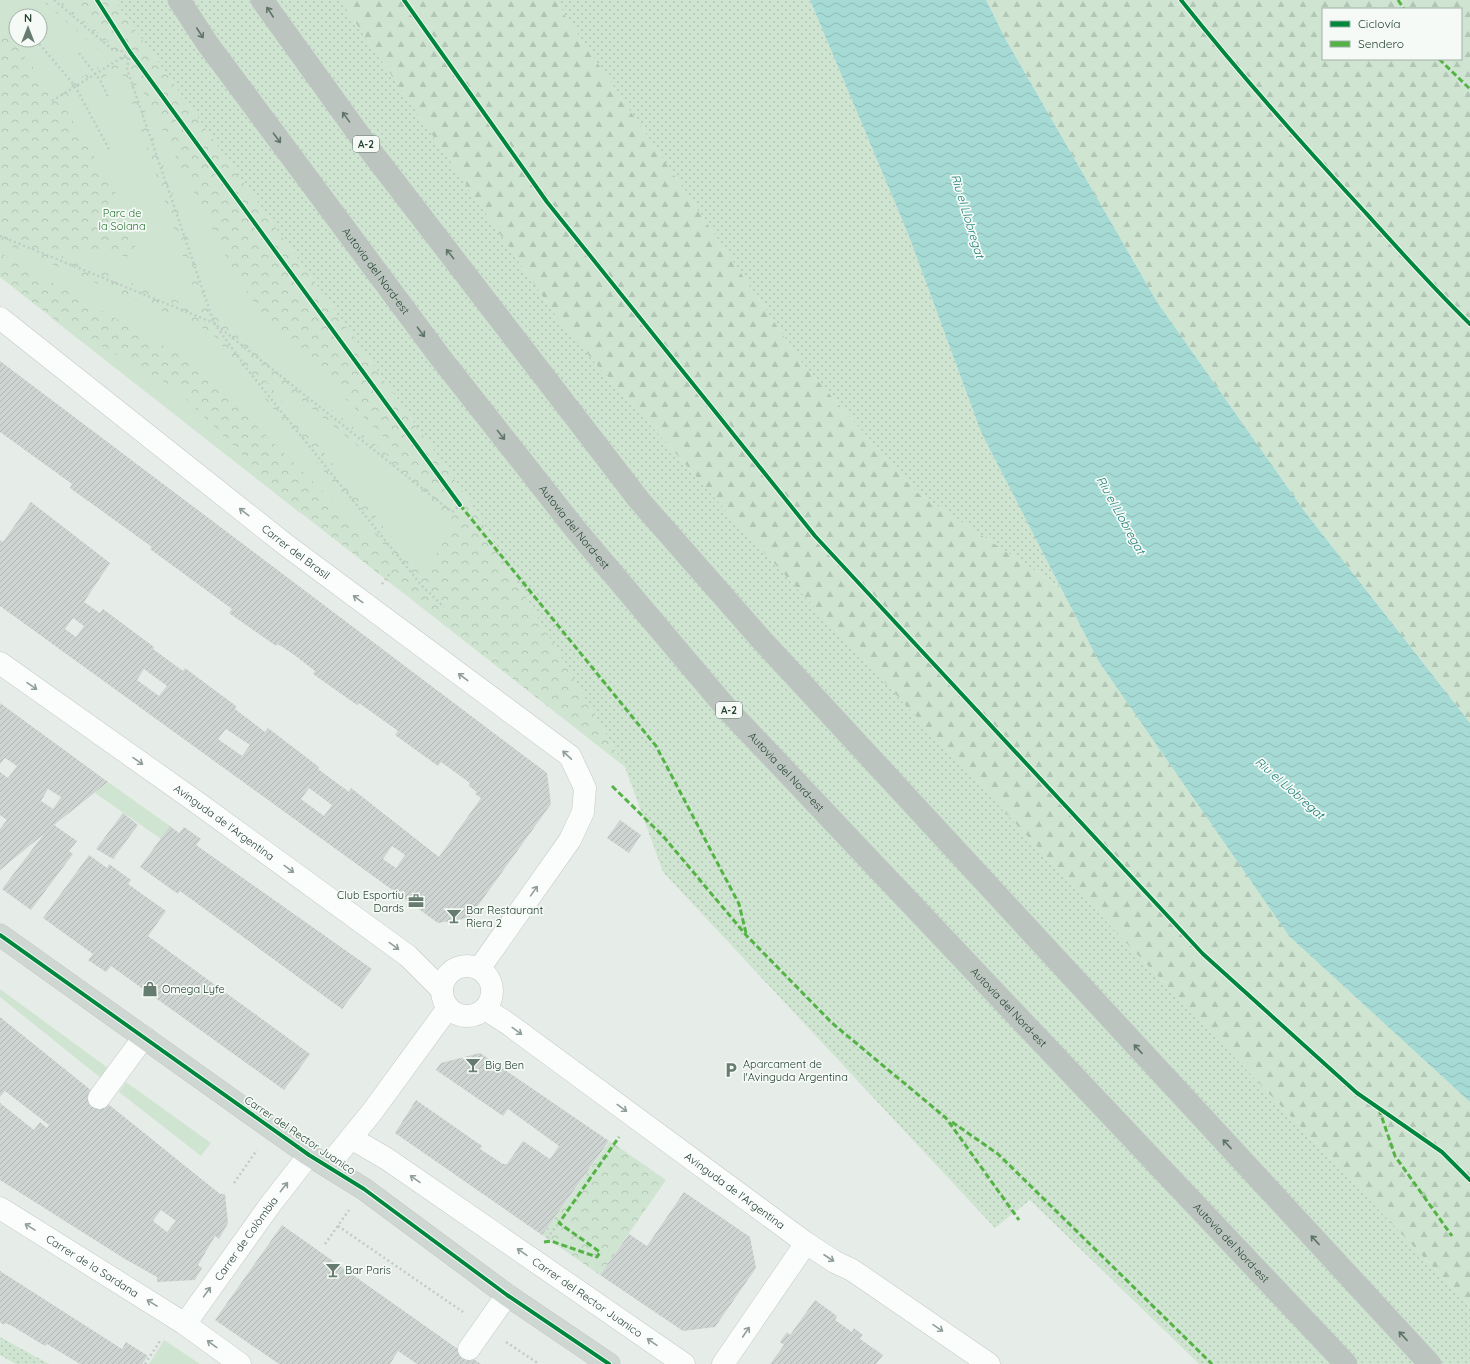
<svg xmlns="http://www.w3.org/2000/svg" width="1470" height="1364" viewBox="0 0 1470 1364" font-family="Quicksand,sans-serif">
<defs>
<pattern id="grass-dots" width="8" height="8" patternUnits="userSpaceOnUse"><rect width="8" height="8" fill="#cfe5d1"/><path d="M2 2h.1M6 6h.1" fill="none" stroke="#b1c6b4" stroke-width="1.8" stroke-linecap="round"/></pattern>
<pattern id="forest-firs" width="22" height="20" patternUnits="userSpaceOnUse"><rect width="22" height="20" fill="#cfe5d1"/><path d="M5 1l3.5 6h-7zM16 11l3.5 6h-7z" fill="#b1c6b4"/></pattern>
<pattern id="park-crowns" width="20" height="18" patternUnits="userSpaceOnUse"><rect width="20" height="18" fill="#cfe5d1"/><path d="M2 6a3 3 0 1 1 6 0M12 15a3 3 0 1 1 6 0" fill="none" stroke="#b1c6b4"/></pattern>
<pattern id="water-waves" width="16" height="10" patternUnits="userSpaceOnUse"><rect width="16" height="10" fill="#a6dad5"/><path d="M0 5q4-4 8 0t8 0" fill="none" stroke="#8fbcb7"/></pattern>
<pattern id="building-hatch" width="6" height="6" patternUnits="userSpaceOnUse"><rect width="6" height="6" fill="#ced4d1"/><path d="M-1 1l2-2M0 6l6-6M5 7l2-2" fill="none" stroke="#b1b7b4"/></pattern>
</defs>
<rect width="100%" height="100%" fill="#e6ece8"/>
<path fill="url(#grass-dots)" d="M114,0H340L563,326L747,534L1120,936L1470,1306V1364H1199L1030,1200L995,1228L663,872L625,767L469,500Z
M556,0H810L909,236L981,432L1061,588L916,492L802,363L564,14Z
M0,1337L49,1364H16L0,1355Z"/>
<path fill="url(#forest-firs)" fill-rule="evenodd" d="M340,0H556L564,14L802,363L916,492L1061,588L1099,662L1289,936L1470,1102V1306L1120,936L747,534L563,326Z
M986,0H1470V723L1305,512L1157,302L1007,42ZM1323,9H1461V59H1323Z"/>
<path fill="url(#park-crowns)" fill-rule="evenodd" d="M0,0H114L469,500L625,767L0,277ZM16,16H40V40H16Z
M610,1141L666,1180L600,1275L542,1235Z"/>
<path fill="#cfe5d1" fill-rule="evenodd" d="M0,0H42L110,60L55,93L0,27ZM16,16H40V40H16Z
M60,0H70L104,29L114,46Z
M120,67L201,310L40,247L141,258L115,208L123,205L62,103Z
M131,68L232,268L265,321L306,359L450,504L248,343L211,308Z
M0,242L211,332L408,575L189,360L0,253Z
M49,316L175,388L304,516Z
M245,355L455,524L423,575Z
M108,782L170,826L161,839L95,793Z
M0,989L108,1068L102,1079L0,997Z
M126,1082L211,1143L201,1156L119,1092Z
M164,1340L200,1364H149Z"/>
<path fill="url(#water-waves)" d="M810,0H986L1007,42L1157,302L1305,512L1470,723V1102L1289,936L1099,662L981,432L909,236Z"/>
<path fill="url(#building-hatch)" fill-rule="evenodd" d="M0,361L547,773L551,804L469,918L438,923L0,606V540L3,542L31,502L110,563L84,602L100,613L103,609L154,647L153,649L183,671L185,668L236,706L235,709L265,732L268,728L319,767L318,769L349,792L351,788L439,857L481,798L475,794L477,792L469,786L470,783L441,762L438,766L395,735L398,731L359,703L357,705L313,674L315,671L297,657L278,644L276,646L229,613L232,609L150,549L152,547L70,488L72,484L0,432ZM73,618L84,626L76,637L65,629ZM144,669L167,686L159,696L137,680ZM226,729L250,745L242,756L218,739ZM309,788L332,805L324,816L301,799ZM392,846L405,855L396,868L383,859Z
M0,703L108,782L54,825L77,841L69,851L73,854L31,910L2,889L44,834L0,870V829L7,820L0,815V772L8,778L17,766L5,758L0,764ZM48,789L61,797L53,809L41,801Z
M123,813L138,825L113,859L96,849Z
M620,820L641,835L629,853L607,838Z
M170,826L179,833L184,827L201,839L196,845L372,969L342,1009L180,891L178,894L140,867Z
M89,855L107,868L109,864L131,880L128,884L166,911L148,936L310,1054L284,1090L111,966L106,972L88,960L93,954L43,918Z
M0,1017L220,1194H225L228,1223L219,1239L215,1236L205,1253L198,1265L202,1268L195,1280L157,1282V1277L125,1259L0,1180V1103L34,1130L40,1122L47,1128L49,1125L5,1091L0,1097ZM161,1210L176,1221L167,1232L153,1221Z
M480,1053L609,1141L542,1235L395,1133L416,1100L482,1146L480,1149L503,1164H507L523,1141L550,1159L559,1146L508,1109L503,1116L436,1070L441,1063Z
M684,1192L750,1237L756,1268L715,1327L683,1331L600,1275L629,1234L647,1246Z
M282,1225L455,1347L481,1364H417L398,1351L390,1364H279L215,1320Z
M0,1271L122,1349L126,1342L148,1356L142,1364H80L47,1344L45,1346L12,1326L5,1323L4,1325L0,1322Z
M815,1300L837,1316L835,1320L852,1332L854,1328L863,1335L860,1339L883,1355L876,1364H770L784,1345L780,1342L787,1332L790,1335Z"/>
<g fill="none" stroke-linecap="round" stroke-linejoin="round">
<defs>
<g id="minor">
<path id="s1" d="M0,318L286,545L570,756L585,788L583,812L570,840L479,969"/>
<path id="s2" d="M0,663L195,801L408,956L441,989"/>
<circle cx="467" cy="991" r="25"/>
<path id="s3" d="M485,1009L507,1023L806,1243L835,1262L852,1270L989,1364"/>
<path d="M99,1098L144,1037"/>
<path id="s4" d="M351,1138L387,1159L684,1364"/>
<path d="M328,1166L372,1112L448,1008"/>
<path id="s5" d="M0,1208L185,1324L240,1364"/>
<path id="s6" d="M185,1324L270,1205L309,1155"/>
<path d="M469,1349L507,1295"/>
<path d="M723,1364L806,1243"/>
</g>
<path id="major" d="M0,935L309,1155L364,1189L507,1295L609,1364"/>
<g id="highway">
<path id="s7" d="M179,0L207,43L440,357L576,530L728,710L1346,1364"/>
<path d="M262,0L370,150L639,500L759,637L1430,1364"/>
</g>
</defs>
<use href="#minor" stroke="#c3c9c5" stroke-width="23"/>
<use href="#major" stroke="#c2cac6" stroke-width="23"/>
<use href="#highway" stroke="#c2cac6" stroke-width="23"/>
<path stroke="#c2cbc6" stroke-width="2.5" stroke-dasharray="2 3" stroke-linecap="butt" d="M54,0L113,50L129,52
M36,40L75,86L110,151
M79,53L100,80L108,97
M130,53L127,69L214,323L247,369L422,586L444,607
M52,101L129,53
M0,236L214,323L452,512L460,505L130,52L97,0
M382,584L391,572
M234,1183L257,1150
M338,1226L463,1312
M547,1238L559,1223
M325,1244L349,1210
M506,1342L539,1364
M145,1364L160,1341"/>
<use href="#minor" stroke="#fbfcfc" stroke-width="22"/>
<use href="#major" stroke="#cfd7d3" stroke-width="22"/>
<use href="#highway" stroke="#bbc4bf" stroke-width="22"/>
<path stroke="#55b346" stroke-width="3" stroke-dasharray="6 3" stroke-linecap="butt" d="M1398,0L1404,9
M1439,59L1470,89
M460,505L656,746L739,904L746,933
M612,786L663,836L746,935L832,1023L946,1118L1019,1220
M1379,1109L1395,1156L1452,1236
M952,1122L998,1154L1212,1364
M544,1242L551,1241L597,1257L600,1252L559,1223L619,1137"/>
<defs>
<path id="cycleway" d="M97,0L130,52L460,505
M404,0L547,202L815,536L1203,954L1357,1093L1442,1152L1470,1180
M1181,0C1239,73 1301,143 1364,211C1399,250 1433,288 1470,324
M0,935L309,1155L364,1189L507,1295L609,1364"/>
</defs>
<use href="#cycleway" stroke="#f5faf6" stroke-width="6"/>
<use href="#cycleway" stroke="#00873e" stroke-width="4"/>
</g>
<defs><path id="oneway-shaft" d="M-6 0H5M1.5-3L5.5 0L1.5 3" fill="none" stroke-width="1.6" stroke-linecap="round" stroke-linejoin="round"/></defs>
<g stroke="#60756a">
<use href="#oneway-shaft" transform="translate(270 12) rotate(-123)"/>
<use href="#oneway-shaft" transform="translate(200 33) rotate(57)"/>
<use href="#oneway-shaft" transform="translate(346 117) rotate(-126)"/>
<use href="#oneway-shaft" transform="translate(277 138) rotate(53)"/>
<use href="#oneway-shaft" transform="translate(450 254) rotate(-128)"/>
<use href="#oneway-shaft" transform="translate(421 332) rotate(53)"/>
<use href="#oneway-shaft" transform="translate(501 435) rotate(52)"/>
<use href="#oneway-shaft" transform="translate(1138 1049) rotate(-133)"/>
<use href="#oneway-shaft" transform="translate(1227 1144) rotate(-133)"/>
<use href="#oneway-shaft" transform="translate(1315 1240) rotate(-133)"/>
<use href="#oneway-shaft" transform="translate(1403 1336) rotate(-133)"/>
</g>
<g stroke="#8f9e96">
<use href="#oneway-shaft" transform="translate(244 512) rotate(-142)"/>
<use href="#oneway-shaft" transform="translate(358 599) rotate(-144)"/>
<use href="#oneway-shaft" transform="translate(463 677) rotate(-143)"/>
<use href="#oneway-shaft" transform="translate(32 686) rotate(35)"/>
<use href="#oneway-shaft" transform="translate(567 755) rotate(-137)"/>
<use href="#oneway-shaft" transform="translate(138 761) rotate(35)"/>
<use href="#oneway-shaft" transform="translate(289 869) rotate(36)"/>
<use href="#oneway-shaft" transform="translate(534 891) rotate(-55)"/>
<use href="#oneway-shaft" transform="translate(394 946) rotate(36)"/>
<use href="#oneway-shaft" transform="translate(517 1031) rotate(36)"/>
<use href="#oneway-shaft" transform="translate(622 1108) rotate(36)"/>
<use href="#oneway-shaft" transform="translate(415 1179) rotate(-145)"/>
<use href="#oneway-shaft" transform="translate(284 1187) rotate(-52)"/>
<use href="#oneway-shaft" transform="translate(30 1227) rotate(-148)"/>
<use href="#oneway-shaft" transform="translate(522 1252) rotate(-145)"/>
<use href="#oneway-shaft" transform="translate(829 1258) rotate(33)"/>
<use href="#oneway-shaft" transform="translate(207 1292) rotate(-54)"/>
<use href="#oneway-shaft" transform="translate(152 1303) rotate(-148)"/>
<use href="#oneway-shaft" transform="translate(938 1328) rotate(34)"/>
<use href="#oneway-shaft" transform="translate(746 1332) rotate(-56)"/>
<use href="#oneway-shaft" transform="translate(652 1342) rotate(-145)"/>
<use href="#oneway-shaft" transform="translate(212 1344) rotate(-144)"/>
</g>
<defs>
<symbol id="office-bare" viewBox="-9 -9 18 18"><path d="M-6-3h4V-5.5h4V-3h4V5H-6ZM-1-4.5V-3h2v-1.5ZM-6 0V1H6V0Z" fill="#677c71" stroke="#f5faf6" stroke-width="2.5" paint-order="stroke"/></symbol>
<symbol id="bar-bare" viewBox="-9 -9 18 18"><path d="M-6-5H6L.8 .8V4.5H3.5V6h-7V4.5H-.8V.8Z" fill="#677c71" stroke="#f5faf6" stroke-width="2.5" paint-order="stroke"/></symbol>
<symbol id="shop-bare" viewBox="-9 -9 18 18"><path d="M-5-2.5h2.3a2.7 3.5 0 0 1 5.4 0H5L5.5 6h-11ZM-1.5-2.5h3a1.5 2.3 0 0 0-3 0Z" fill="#677c71" stroke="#f5faf6" stroke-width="2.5" paint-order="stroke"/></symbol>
<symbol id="parking-bare" viewBox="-9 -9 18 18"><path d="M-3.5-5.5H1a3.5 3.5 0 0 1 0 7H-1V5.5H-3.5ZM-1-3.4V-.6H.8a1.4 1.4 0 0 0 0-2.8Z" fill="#677c71" stroke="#f5faf6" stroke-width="2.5" paint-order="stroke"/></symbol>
</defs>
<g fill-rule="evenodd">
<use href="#office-bare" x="405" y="890" width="22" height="22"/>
<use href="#bar-bare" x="443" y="905" width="22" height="22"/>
<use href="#shop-bare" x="139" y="978" width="22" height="22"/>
<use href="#bar-bare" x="462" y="1054" width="22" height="22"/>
<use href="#parking-bare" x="720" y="1059" width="22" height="22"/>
<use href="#bar-bare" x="322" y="1259" width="22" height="22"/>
</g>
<g text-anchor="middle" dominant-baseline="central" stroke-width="3.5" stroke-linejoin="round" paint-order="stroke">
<g fill="#f5faf6" stroke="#62786c" stroke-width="1">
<rect x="353" y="136" width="26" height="16" rx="3"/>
<rect x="716" y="702" width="26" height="16" rx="3"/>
</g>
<g font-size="10" font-weight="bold" fill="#234031">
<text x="366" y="144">A-2</text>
<text x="729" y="710">A-2</text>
</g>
<g font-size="11" fill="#2c7738" stroke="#f5faf6">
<text x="122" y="213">Parc de<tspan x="122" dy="13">la Solana</tspan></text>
</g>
<g font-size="11" fill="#234031" stroke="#f5faf6">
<text stroke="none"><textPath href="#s7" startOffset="335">Autovia del Nord-est</textPath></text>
<text stroke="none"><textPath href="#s7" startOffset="659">Autovia del Nord-est</textPath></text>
<text stroke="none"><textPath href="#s1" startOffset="377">Carrer del Brasil</textPath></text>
<text stroke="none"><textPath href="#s7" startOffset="983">Autovia del Nord-est</textPath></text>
<text stroke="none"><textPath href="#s2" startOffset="275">Avinguda de l'Argentina</textPath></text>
<text stroke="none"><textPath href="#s7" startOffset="1307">Autovia del Nord-est</textPath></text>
<text transform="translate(300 1135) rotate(34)">Carrer del Rector Juanico</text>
<text stroke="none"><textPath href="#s3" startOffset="309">Avinguda de l'Argentina</textPath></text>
<text stroke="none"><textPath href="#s6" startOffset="105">Carrer de Colòmbia</textPath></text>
<text stroke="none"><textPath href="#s7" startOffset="1631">Autovia del Nord-est</textPath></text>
<text stroke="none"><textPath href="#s5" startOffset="109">Carrer de la Sardana</textPath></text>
<text stroke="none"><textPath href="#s4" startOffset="285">Carrer del Rector Juanico</textPath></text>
</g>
<g font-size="11" fill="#234031" stroke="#f5faf6" text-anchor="start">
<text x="404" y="895" text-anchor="end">Club Esportiu<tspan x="404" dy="13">Dards</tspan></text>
<text x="466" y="910">Bar Restaurant<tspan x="466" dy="13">Riera 2</tspan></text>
<text x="162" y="989">Omega Lyfe</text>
<text x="743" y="1064">Aparcament de<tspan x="743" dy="13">l'Avinguda Argentina</tspan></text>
<text x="485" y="1065">Big Ben</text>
<text x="345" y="1270">Bar Paris</text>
</g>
<g font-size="12" font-style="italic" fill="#1b7d77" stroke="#f5faf6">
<text transform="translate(968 216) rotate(73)">Riu el Llobregat</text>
<text transform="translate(1121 515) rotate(61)">Riu el Llobregat</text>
<text transform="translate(1290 788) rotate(41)">Riu el Llobregat</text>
</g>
</g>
<rect x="1322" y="8" width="140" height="52" fill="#f5faf6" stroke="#a1b0a7"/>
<rect x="1330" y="21" width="20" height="6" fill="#00873e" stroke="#a1b0a7"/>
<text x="1358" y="28" font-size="12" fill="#234031">Ciclovía</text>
<rect x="1330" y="41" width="20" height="6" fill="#55b346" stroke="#a1b0a7"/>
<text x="1358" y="48" font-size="12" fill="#234031">Sendero</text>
<g transform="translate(28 28)"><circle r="19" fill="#f5faf6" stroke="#a1b0a7"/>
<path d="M0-3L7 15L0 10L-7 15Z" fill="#677c71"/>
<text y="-6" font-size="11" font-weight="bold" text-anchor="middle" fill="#234031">N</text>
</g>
</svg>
